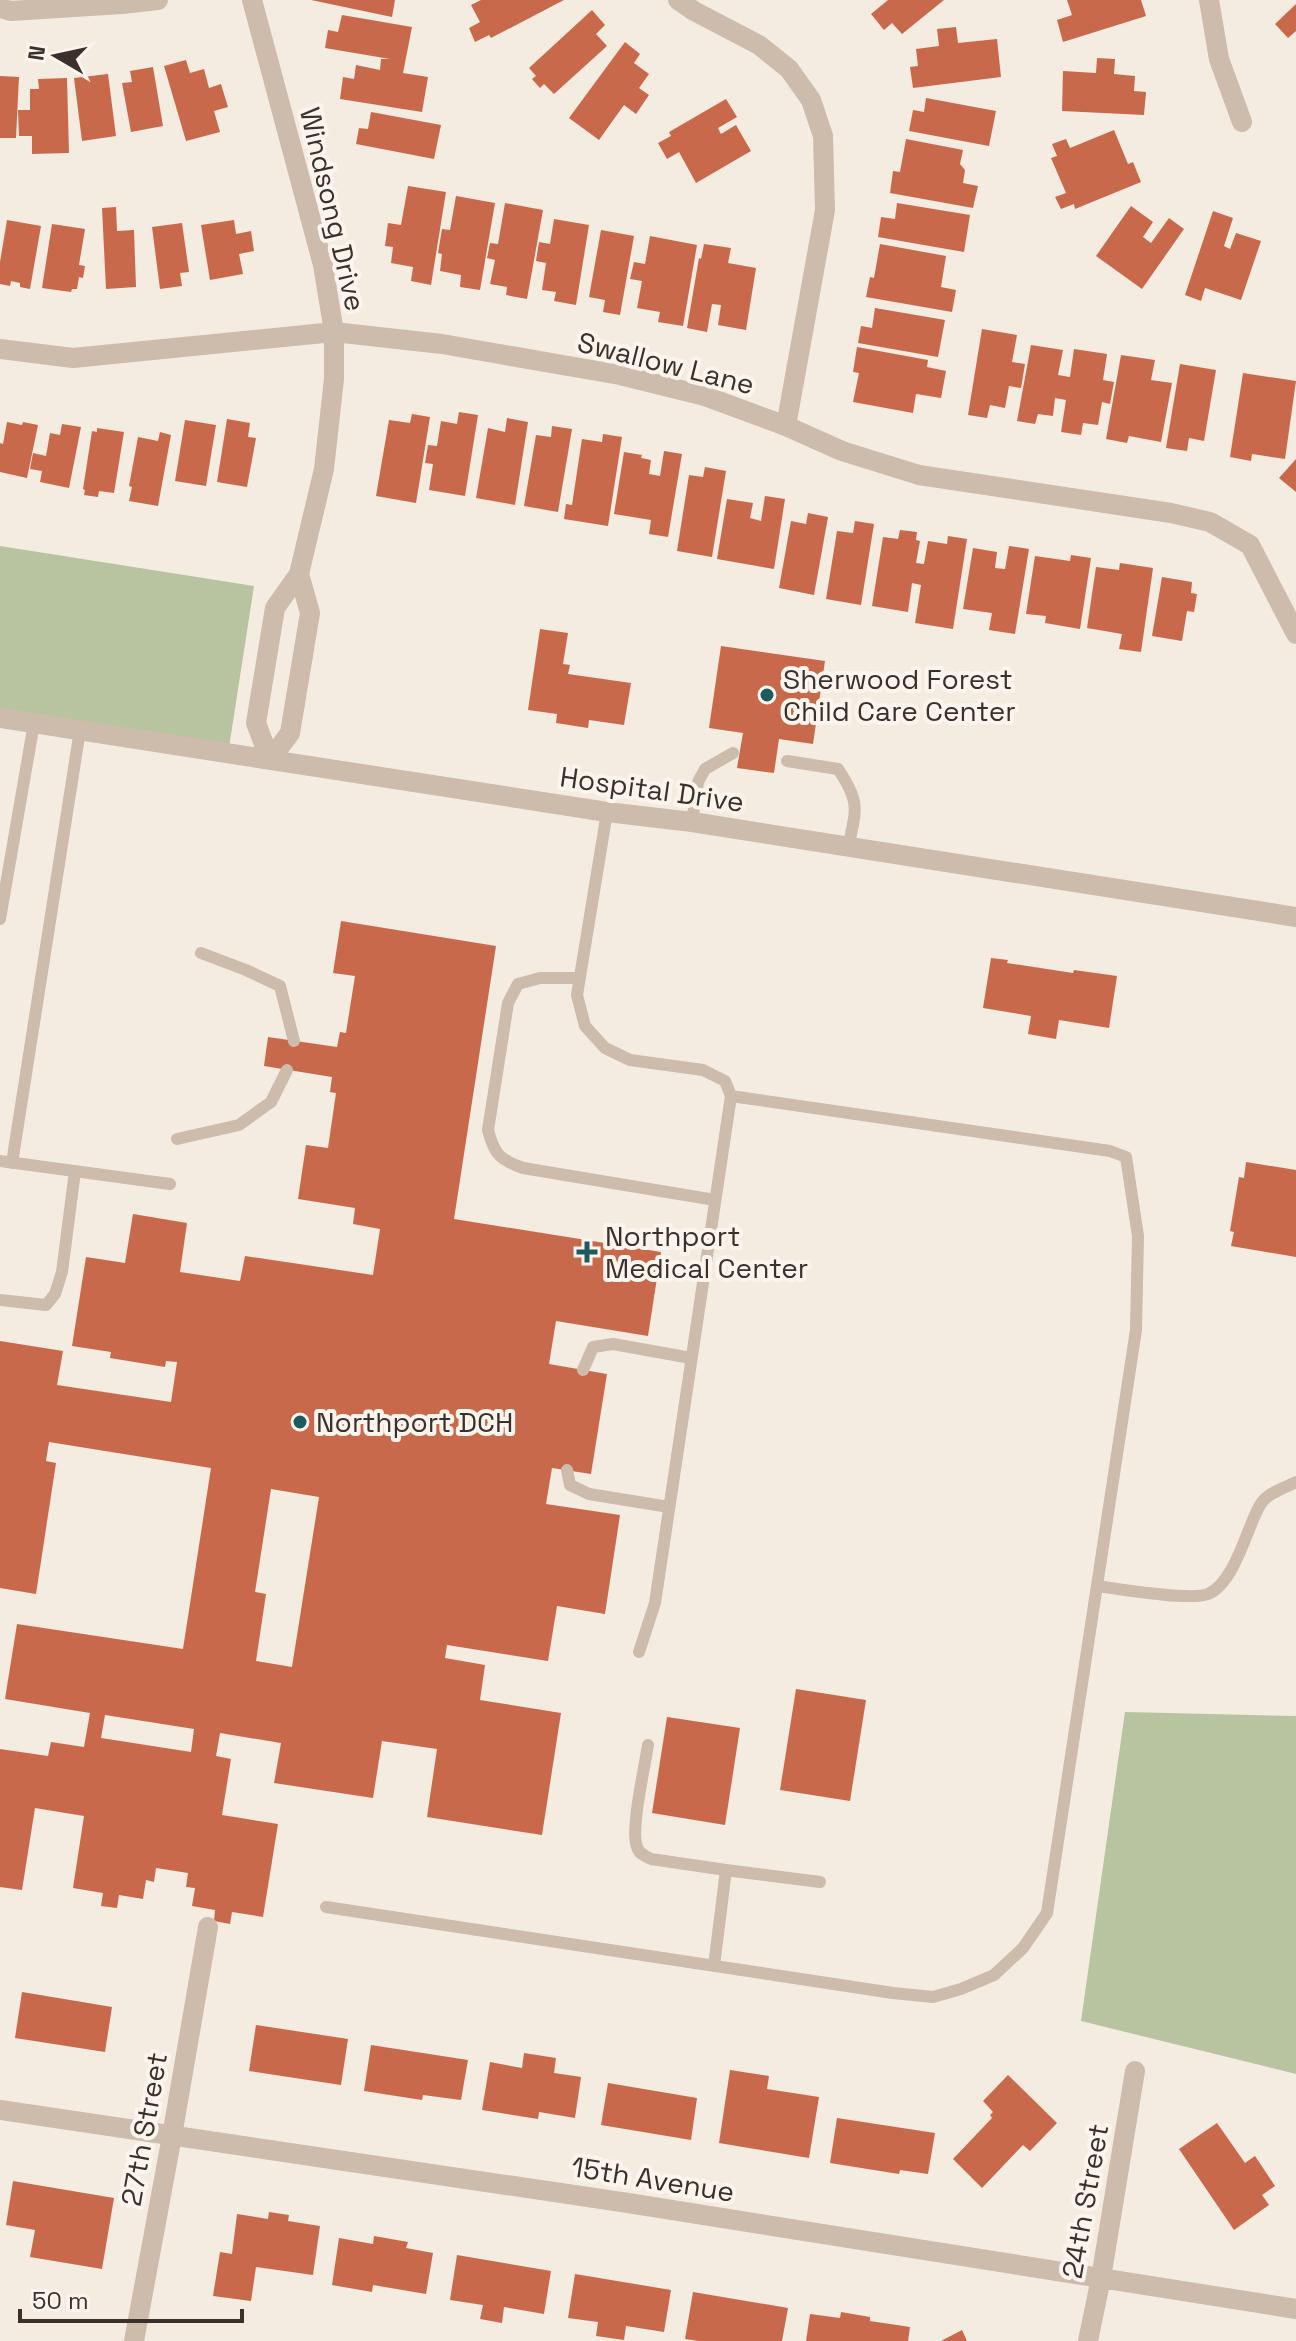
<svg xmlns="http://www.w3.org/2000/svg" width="1296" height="2341" viewBox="0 0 1296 2341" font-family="'Space Grotesk',sans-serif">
<rect width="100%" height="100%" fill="#f4ebe1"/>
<path fill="#b8c4a0" d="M0,546L254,586L228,754L0,718Z
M1125,1712L1296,1716V2074L1081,2021Z"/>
<path fill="#c8694b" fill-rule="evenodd" d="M311,0H395L392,17Z
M481,0H564L491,38L489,35L475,42L469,28L480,22L471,5Z
M888,0H944L902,34L892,23L884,30L871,14Z
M1067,0H1141L1146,16L1063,42L1057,20L1072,15Z
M1296,4V31L1288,38L1275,24Z
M592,10L605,25L596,34L607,46L554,94L544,84L540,88L532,79L536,76L529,68Z
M342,15L412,27L403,73L428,77L422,112L340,99L343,77L354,79L356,65L380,70L381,59H390L325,48L328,30L338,32Z
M956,27L958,43L997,39L1001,77L913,88L910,67L918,66L916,49L939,46L937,29Z
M625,42L640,54L634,63L649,74L639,88L649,95L636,114L624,105L599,140L569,118Z
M1097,58L1115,59L1114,74L1135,76L1134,91L1146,92L1144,115L1062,111L1063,71L1096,73Z
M186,60L190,73L204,69L209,88L221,84L228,107L214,111L220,132L186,141L164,66Z
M153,67L163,126L131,132L122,83L132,82L130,71Z
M108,74L116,136L82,141L74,78Z
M0,76L19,77L16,138H0Z
M67,78L69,153L32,154V136H19L18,110H30V89H39L38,79Z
M926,98L996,111L989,146L909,131L913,110L924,112Z
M726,99L737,117L718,128L721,134L736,125L751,151L696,183L679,152L667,159L658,143L671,136L669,132Z
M371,112L441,125L434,159L356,144L359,128L368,129Z
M1114,130L1128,164L1133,162L1141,182L1075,209L1074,204L1061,209L1055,197L1066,193L1051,158L1057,156L1052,144L1066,139L1070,148Z
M906,139L963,150L960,164L965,170L963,183L978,186L973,208L890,193L893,171L900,172Z
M408,186L446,192L431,285L411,281L413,267L391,263L393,247L385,246L388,223L401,225Z
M456,196L495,203L480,290L460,287L461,275L440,271L442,254L438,253L442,229L450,230Z
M505,203L543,210L527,299L506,295L507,287L490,284L495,260L487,258L490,243L498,244Z
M897,203L970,215L964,252L878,237L881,217L895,219Z
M1131,206L1153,222L1143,237L1151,243L1169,218L1184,229L1142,289L1096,256Z
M116,207L117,231L134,230L136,287L106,289L102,208Z
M1213,211L1233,218L1224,246L1230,249L1236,233L1261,241L1241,300L1205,288L1201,301L1185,295Z
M554,219L589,225L576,305L554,301L556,292L542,290L546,263L536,261L539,242L550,244Z
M7,220L41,226L30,289L20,287V283L11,281L10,286L0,284V262Z
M234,220L236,234L251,231L254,251L239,254L243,274L210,280L201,225Z
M182,223L189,272L180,273L182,286L160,289L152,227Z
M52,224L85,229L79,265L85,266L83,278L79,277L77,289H72L71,292L42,288Z
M601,230L634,236L620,315L603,312L605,300L589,297Z
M650,236L697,245L683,326L658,322L660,312L637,308L642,281L630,279L634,262L645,264Z
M704,244L731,248L728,263L756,268L746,330L718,325L721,305L712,304L707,332L687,328L699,258L701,259Z
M880,244L946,256L941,287L956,290L952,312L866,297L870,277L874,278Z
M875,308L945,320L938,357L858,343L861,326L872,328Z
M982,329L1017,335L1012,362L1025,364L1021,388L1009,386L1005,408L990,405L987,418L968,415Z
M1031,345L1063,350L1058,375L1070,377L1074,349L1107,354L1103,380L1114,382L1110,404L1102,402L1098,425L1083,423L1081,435L1061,432L1066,400L1055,398L1053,416L1038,414L1035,424L1017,421Z
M857,347L928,360L927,367L946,371L941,398L916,394L913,413L853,402L859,373L853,372Z
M1121,355L1155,360L1151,380L1172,383L1161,442L1129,436L1127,443L1106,439Z
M1180,364L1216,370L1204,441L1189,438L1187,451L1166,448Z
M1243,373L1296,381L1285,459L1252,454L1251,461L1230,457Z
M459,412L478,415L465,496L429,490L433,464L425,463L428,445L437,446L441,421L457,424Z
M412,414L430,417L416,503L376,496L389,420L410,423Z
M507,418L528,422L515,505L476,498L488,428L505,432Z
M227,419L250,423L248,437L256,438L247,487L217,482Z
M185,420L216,425L206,486L175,481Z
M7,422L22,425L23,422L38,425L27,478L0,472V443L3,444Z
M62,424L81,427L69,488L40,482L42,471L30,469L33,453L46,456L50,433L60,435Z
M552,426L572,429L558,512L524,506L536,435L551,437Z
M97,428L124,432L114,493L99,491L98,497L84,495L85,490L83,489L92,431L97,432Z
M160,432L171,435L158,506L129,501L132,487L129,486L138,437L158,441Z
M603,434L622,437L608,526L564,519L566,504L572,505L582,439L602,442Z
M664,451L682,454L668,537L649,534L651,520L614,514L624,452L642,455L641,458L651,460L649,474L660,476Z
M1296,459V492L1279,478Z
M705,467L726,471L712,557L677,551L689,475L703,477Z
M765,496L785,499L774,569L717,559L727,499L753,503L750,518L761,521Z
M808,513L828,517L814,595L779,588L791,521L806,524Z
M855,521L874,524L861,605L826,599L837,531L853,533Z
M900,530L917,532L916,540L920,541L916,563L924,564L928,541L947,544L948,536L967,539L953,629L915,623L921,585L912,583L908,612L872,606L883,537L898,539Z
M1009,546L1029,549L1015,634L989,630L992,613L963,609L973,548L997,552L995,568L1005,569Z
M1071,555L1091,558L1080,629L1045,623L1046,616L1026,614L1035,556L1070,561Z
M1120,563L1153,568L1141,652L1119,649L1122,634L1087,628L1096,567L1119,570Z
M1162,577L1192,582L1191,593L1197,594L1194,612L1187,611L1182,641L1152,636Z
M540,629L568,633L563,664L570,665L568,674L631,683L624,725L589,720L588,728L556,723L557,714L528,710Z
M721,646L825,661L813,744L779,739L774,773L737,768L743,733L709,728Z
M341,921L496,946L454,1219L661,1252L648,1336L556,1321L549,1364L607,1374L591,1474L552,1468L546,1504L620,1515L605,1614L557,1606L548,1661L447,1645L445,1658L485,1665L480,1700L561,1713L542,1835L427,1817L437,1749L382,1741L373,1798L274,1783L281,1743L220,1733L216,1756L231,1759L222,1815L278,1824L263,1917L232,1912L230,1924L214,1921L215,1910L192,1906L195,1888L186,1887L188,1873L156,1868L154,1882L146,1880L143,1899L119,1895L117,1908L101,1906L103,1893L73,1888L84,1816L35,1808L22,1890L0,1887V1749L48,1756L51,1742L84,1747L90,1713L5,1699L17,1624L183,1649L211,1468L49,1442L46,1461L56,1463L36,1594L0,1588V1341L63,1351L57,1385L171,1402L177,1362L166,1361L165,1367L110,1358L111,1352L72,1346L86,1257L125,1263L133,1214L187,1223L180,1272L240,1281L245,1256L373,1275L380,1229L353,1224L355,1208L298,1199L306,1145L328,1148L336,1093L330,1092L332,1077L264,1066L268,1037L337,1047L340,1032L346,1033L355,976L333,973ZM271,1489L319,1497L292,1667L256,1661L266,1594L255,1592ZM105,1715L194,1729L191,1752L101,1738Z
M991,958L1008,960L1007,963L1073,973L1074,970L1117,976L1109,1028L1059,1020L1056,1039L1028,1034L1031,1016L983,1008Z
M1246,1162L1296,1170V1257L1231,1246L1234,1232L1230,1231L1239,1177L1244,1178Z
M796,1689L866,1700L850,1801L780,1790Z
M667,1717L740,1728L725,1825L652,1813Z
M22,1992L112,2007L105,2052L15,2038Z
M256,2025L348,2039L341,2085L249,2071Z
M371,2045L468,2060L461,2100L423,2095L422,2100L364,2091Z
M524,2053L556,2058L554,2073L581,2077L575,2118L539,2112L538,2119L482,2110L490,2062L522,2068Z
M730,2070L769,2076L767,2089L819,2097L809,2158L719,2143Z
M1008,2075L1057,2123L1030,2151L1023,2145L982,2188L953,2159L992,2118L990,2115L993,2112L983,2101Z
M608,2083L697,2098L691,2140L601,2125Z
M837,2118L935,2133L928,2174L900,2170L899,2174L830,2163Z
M1217,2123L1245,2163L1255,2156L1275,2186L1262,2195L1269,2205L1234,2230L1179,2149Z
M13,2181L114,2198L102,2269L30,2257L35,2230L6,2225Z
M269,2212L289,2215L288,2221L320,2226L313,2275L256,2267L251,2301L213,2296L220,2252L232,2254L237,2214L268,2219Z
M374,2236L408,2242L406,2248L433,2253L426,2294L373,2285L372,2292L332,2285L339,2238L373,2244Z
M457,2255L551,2271L544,2314L504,2307L502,2323L480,2319L483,2305L450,2300Z
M575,2274L671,2290L664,2332L626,2326L624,2340L596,2336L598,2322L568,2318Z
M693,2292L788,2308L782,2341H699L685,2339Z
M841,2312L870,2317V2321L910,2327L908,2341H806L810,2314L840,2318Z
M962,2330L967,2341H941Z"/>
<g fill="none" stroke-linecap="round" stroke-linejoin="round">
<path stroke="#cdbbac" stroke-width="12" d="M787,761L838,769C861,803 856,810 848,848
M607,812L577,995L585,1026L605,1048L630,1060L703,1070L725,1081L731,1096L655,1603L639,1652
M692,822L698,782L705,769L733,753
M0,919L34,723
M201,953L246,970L280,986L294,1041
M579,978H540L518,984L508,1003L488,1130C494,1154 500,1160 523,1168L715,1200
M177,1139L239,1125L271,1102L287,1070
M0,1161L170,1184
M12,1163L80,730
M0,1300L46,1305L55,1294L62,1272L75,1171
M583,1370L593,1347L613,1344L691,1358
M567,1470L570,1485L589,1494L669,1507
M1097,1586C1119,1589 1191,1601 1208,1594C1235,1583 1247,1527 1260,1505C1267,1493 1284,1488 1296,1482
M648,1745C645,1766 630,1830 637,1847C639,1854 645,1856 651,1859L726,1870L714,1966
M726,1870L820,1882
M326,1907L893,1993L933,1997L961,1989L994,1975L1023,1948L1047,1913L1136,1330L1138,1236L1126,1157L1110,1151L731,1096"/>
<path stroke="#cdbbac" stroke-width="20" d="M252,0L323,265L334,332V379L324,469L299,574L275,608L256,723L270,760
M678,0L694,11L759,45L789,69L811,100L823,136L825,210L786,426
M1209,0L1219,59L1242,122
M0,8L11,11L122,4L158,0
M0,349L73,358L334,332L442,344L620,375L705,396L786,426L842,451L919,475L1171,513L1210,522L1250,545L1296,634
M0,718L607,812L692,822L1296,917
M270,760L290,733L310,613L299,574
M0,2110L628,2203L1296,2309
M134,2341L172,2136L208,1927
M1088,2341L1101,2278L1135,2071"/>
</g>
<g fill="#1f5a5e" stroke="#fbf5ee" stroke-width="3">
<circle cx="767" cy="695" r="8"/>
<path d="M583 1240h8v8h8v8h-8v8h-8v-8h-8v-8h8z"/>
<circle cx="300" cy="1422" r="8"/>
</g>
<g text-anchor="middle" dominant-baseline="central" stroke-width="8" stroke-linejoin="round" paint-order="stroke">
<g font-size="28" fill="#3b302b" stroke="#fbf5ee">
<text transform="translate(333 209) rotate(77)">Windsong Drive</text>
<text transform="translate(666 363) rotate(14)">Swallow Lane</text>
<text transform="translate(652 789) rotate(8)">Hospital Drive</text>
<text transform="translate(144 2129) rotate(-80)">27th Street</text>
<text transform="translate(653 2179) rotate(9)">15th Avenue</text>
<text transform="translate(1085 2201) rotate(-80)">24th Street</text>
</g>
<g font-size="28" fill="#3b302b" stroke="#fbf5ee" text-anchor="start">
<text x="783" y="679">Sherwood Forest<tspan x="783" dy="32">Child Care Center</tspan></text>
<text x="605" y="1236">Northport<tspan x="605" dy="32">Medical Center</tspan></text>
<text x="316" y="1422">Northport DCH</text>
</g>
</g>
<g transform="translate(56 56) rotate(279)" stroke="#fbf5ee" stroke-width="6" paint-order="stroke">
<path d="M0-6L14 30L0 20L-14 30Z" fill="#3b302b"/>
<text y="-12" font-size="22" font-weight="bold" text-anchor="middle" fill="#3b302b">N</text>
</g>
<path d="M20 2309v12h222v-12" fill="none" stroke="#3b302b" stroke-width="4"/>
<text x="32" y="2309" font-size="24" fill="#3b302b" stroke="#fbf5ee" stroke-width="6" paint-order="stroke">50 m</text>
</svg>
